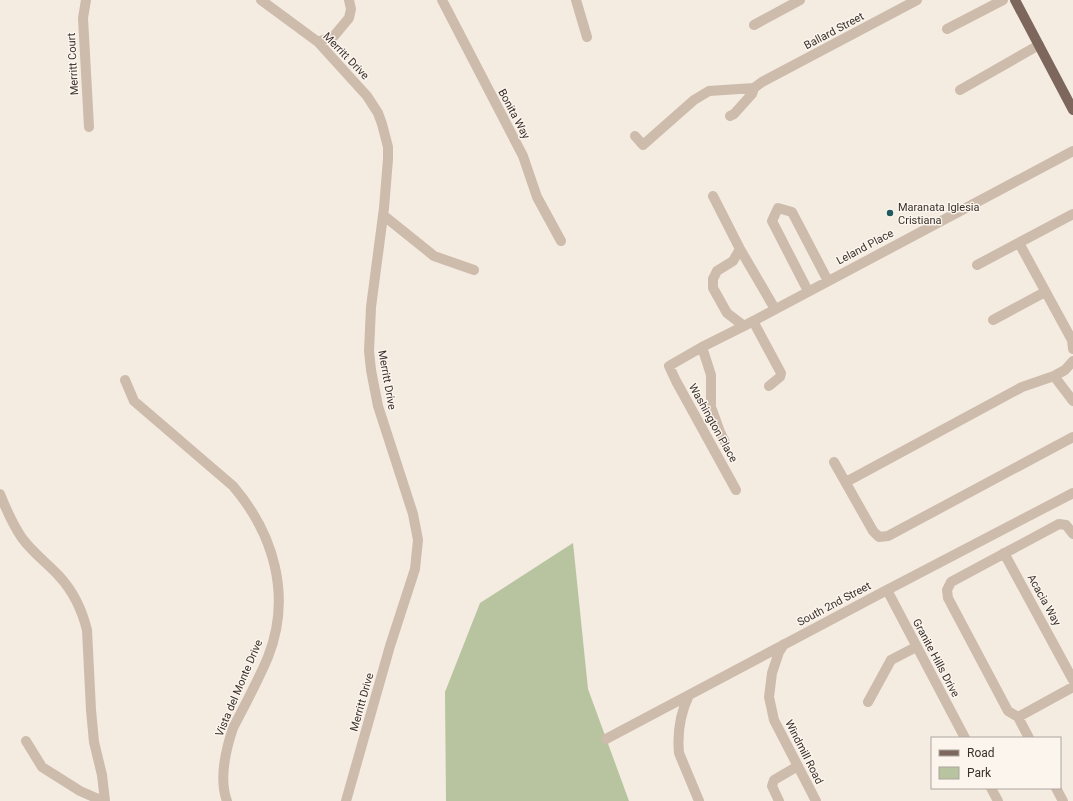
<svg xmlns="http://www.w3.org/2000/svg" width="1073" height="801" viewBox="0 0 1073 801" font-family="Roboto,sans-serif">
<rect width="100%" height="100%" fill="#f4ebe1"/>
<path fill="#b8c4a0" d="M573,543L588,689L629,801H446L445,692L480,603Z"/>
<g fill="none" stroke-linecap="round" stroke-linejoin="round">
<path stroke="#cdbbac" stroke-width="10" d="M86,0L83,18L89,127
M261,0L318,42L367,96L378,113L382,124L388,147V159L384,208L371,307L369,351L371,370L378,406L413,514L418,540L415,569L390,646L346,801
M442,0L523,156L537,197L561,241
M576,0L587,37
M754,25L800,0
M947,29L1003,0
M318,42L334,36L349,18L351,9L349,0
M960,90L1039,45
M730,116L734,114L752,94L754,88L762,82L917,0
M635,136L643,145L694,100L709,91L754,88
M713,196L740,249L775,309
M383,215L434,256L474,270
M1019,243L1072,340L1073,349
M740,249L733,261L717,271L713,279V288L727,313L744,326
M977,265L1073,214
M808,291L772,221L778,208L792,212L828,281
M993,320L1045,292
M753,321L781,373L780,377L769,386
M702,347L711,375V407L720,432L725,442
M1054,376L1073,401
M125,380L134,401L233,486C274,534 292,596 268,657C258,681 245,705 233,728C226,749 219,780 227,801
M834,462L873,531L879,537L888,536L1073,437
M846,482L1022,387L1054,376L1065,370L1073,361
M736,490L676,381L669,366L702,347L744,326L1073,151
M0,494C6,509 13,525 22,538C33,553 47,563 59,576C73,591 82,610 87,630L91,710L94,742L102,775L105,801
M1073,534L1066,525L1059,524L951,582L947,590L948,598L1008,711L1018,717L1073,687
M1004,553L1073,680
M887,590L965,738
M784,644L779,652L772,673L769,697L774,720L816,801
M689,695C680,714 677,732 679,753L699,801
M868,702L891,660L916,647
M1018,717L1029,738
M606,739L887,590L1073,493
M26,741L42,767L80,791L103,801
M991,788L998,801
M1056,788L1063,801
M779,801L772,786L774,780L798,766"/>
<path stroke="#7d675c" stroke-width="10" d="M1015,0L1073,110"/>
</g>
<circle fill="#1f5a5e" stroke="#fbf5ee" stroke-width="1.5" cx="890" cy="213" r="4"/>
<g text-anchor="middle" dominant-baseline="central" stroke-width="3" stroke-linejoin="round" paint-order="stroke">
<g font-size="11" fill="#3b302b" stroke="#fbf5ee">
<text transform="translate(834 31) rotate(-28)">Ballard Street</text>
<text transform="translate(346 56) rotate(46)">Merritt Drive</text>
<text transform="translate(73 64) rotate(-93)">Merritt Court</text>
<text transform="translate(514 114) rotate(62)">Bonita Way</text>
<text transform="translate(865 247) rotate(-28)">Leland Place</text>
<text transform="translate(387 380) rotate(80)">Merritt Drive</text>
<text transform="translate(713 423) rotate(61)">Washington Place</text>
<text transform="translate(1044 600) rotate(61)">Acacia Way</text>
<text transform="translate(834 604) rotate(-28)">South 2nd Street</text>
<text transform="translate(936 658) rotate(62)">Granite Hills Drive</text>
<text transform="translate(239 688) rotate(-67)">Vista del Monte Drive</text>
<text transform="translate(362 702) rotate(-74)">Merritt Drive</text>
<text transform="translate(804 752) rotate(63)">Windmill Road</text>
</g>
<g font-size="11" fill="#3b302b" stroke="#fbf5ee" text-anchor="start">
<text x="898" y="207">Maranata Iglesia<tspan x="898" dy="13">Cristiana</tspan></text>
</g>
</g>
<rect x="931" y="737" width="130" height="52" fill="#fbf5ee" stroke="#aea6a0"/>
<rect x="939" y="750" width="20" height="6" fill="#7d675c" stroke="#aea6a0"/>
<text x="967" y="757" font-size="12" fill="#3b302b">Road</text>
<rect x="939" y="767" width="20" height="12" fill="#b8c4a0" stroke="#aea6a0"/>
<text x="967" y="777" font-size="12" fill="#3b302b">Park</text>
</svg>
